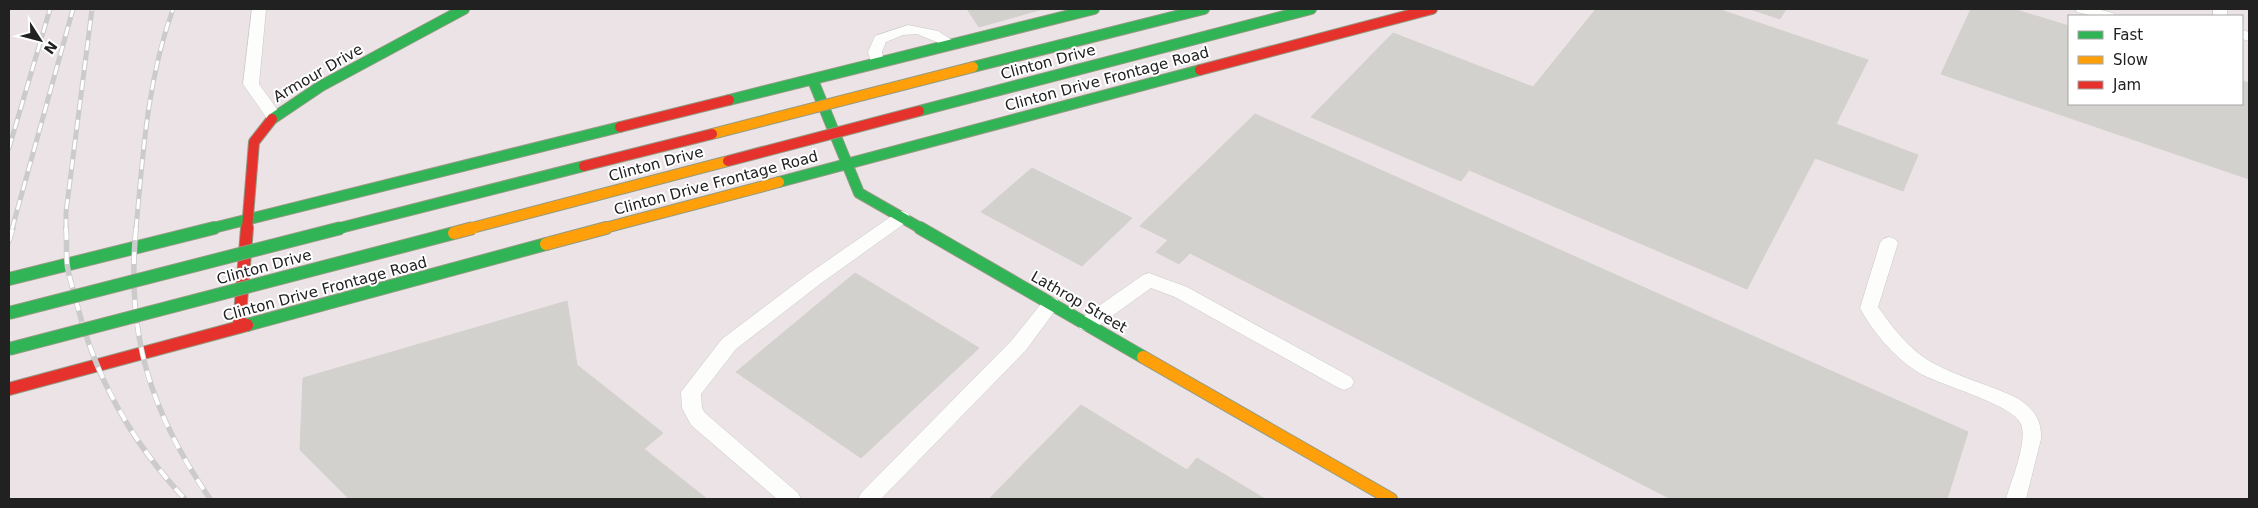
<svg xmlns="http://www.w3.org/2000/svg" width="2258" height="508" viewBox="0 0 2258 508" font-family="'DejaVu Sans',sans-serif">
<rect width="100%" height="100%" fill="#efefea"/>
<path fill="#ece3e6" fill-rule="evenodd" d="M9,9H2249V499H9ZM2069,16H2242V104H2069Z"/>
<path fill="#d2d1cd" stroke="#d2d1cc" d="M967,9H1043L979,27Z
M1596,9H1718L1868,60L1836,124L1918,155L1903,191L1815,158L1747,289L1469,170L1461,181L1311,117L1393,33L1533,87Z
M1750,9H1786L1780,19Z
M1971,9H2013L2069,26V104H2242V81L2249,83V179L1941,74Z
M1255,114L1968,432L1947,499H1671L1190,253L1179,264L1156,252L1168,240L1140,226Z
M1032,168L1132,218L1082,266L981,212Z
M855,273L979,348L861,458L736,372Z
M567,301L577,365L663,433L644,449L707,499H349L300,450L303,378Z
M1081,405L1187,470L1197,458L1265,499H989Z"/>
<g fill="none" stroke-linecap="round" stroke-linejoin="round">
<defs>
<path id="lane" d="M252,9H266L259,84L282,116L274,121L268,120L243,84Z
M2075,9H2097L2113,13L2115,16H2093L2077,12Z
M2213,9H2227V16H2213Z
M908,25L938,31L958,44L951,48L917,34L903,35L886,42L882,52L884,63L882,66H872L868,52L875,36Z
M2242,30L2249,32V41L2242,39Z
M902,211L908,213L910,217L908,221L820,284L736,349L701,394L702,408L705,413L798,493L801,499H777L691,425L682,408L681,392L722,339L808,274L896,213Z
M1889,237L1895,239L1898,243L1878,307C1893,328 1909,349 1931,362C1959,378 1991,385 2019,399C2034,410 2042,420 2041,439L2026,499H2006C2011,481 2028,442 2021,424C2012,403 1937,385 1916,371C1892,355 1873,332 1860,308L1880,243L1883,239Z
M1149,273L1187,287L1351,377L1354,382L1351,387L1344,390L1337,387L1175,297L1151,288L1094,329L1087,331L1080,329L1078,324L1080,319L1143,275Z
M1051,297L1057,299L1060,304L1026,350L881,499H858L861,493L1012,340L1045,299Z"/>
<path id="fast-far1" d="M973,67L1204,9
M814,83L859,193L922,229
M988,93L1311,9
M729,100L1094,9
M272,119L321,86L464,9
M779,182L1200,70
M209,229L620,127"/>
<path id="fast" d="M920,228L1143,357
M9,279L214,228
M247,325L546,244"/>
<path id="slow-far1" d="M601,229L779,182"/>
<path id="slow" d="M546,244L606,228
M1143,357L1391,499"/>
<path id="jam-far1" d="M1200,70L1432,9
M620,127L729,100
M247,229L254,142L272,119"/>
<path id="jam" d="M239,327L247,228
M9,389L247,325"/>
</defs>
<use href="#lane" stroke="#c8c8c6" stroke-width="1"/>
<use href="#fast-far1" stroke="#929a82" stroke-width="12"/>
<use href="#fast" stroke="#929a82" stroke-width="14"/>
<use href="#slow-far1" stroke="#929a82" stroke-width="12"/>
<use href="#slow" stroke="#929a82" stroke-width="14"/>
<use href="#jam-far1" stroke="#929a82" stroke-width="12"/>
<use href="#jam" stroke="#929a82" stroke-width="14"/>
<use href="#lane" fill="#fdfdfc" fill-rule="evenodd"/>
<use href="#fast-far1" stroke="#30b455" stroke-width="10"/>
<use href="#fast" stroke="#30b455" stroke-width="12"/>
<use href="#slow-far1" stroke="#ff9f0a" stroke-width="10"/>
<use href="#slow" stroke="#ff9f0a" stroke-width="12"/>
<use href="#jam-far1" stroke="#e5322d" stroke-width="10"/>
<use href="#jam" stroke="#e5322d" stroke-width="12"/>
<defs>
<path id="rail-far1" d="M9,148L50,9
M12,229L73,9
M66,229V212L92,9
M136,229C143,154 147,81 173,9"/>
<path id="rail" d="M66,228C67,239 66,251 67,263C68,275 73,288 76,300C94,375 132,443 185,499
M136,228C126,335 150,411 210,499
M9,241L13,228"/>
</defs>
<use href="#rail-far1" stroke="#cbcbcb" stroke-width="5"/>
<use href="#rail" stroke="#cbcbcb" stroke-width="5.5"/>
<use href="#rail-far1" stroke="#fff" stroke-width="3" stroke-dasharray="10" stroke-linecap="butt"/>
<use href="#rail" stroke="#fff" stroke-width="4" stroke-dasharray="12" stroke-linecap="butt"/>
<defs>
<path id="fast-bridge-far1" d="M919,111L988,93
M336,229L584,166"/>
<path id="fast-bridge" d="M9,313L341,228
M9,349L454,233"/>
<path id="slow-bridge-far1" d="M712,134L973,67
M468,229L728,161"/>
<path id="slow-bridge" d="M454,233L473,228"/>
<path id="jam-bridge" d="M728,161L919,111
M584,166L712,134"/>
</defs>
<use href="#fast-bridge-far1" stroke="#929a82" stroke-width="12" stroke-linecap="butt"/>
<use href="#fast-bridge" stroke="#929a82" stroke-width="14" stroke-linecap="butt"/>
<use href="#slow-bridge-far1" stroke="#929a82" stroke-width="12" stroke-linecap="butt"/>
<use href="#slow-bridge" stroke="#929a82" stroke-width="14" stroke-linecap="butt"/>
<use href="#jam-bridge" stroke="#929a82" stroke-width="12" stroke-linecap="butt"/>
<use href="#fast-bridge-far1" stroke="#30b455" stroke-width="10"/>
<use href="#fast-bridge" stroke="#30b455" stroke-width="12"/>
<use href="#slow-bridge-far1" stroke="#ff9f0a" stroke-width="10"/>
<use href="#slow-bridge" stroke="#ff9f0a" stroke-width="12"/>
<use href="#jam-bridge" stroke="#e5322d" stroke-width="10"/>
</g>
<g text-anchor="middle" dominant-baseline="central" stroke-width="4" stroke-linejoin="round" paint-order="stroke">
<g font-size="15" fill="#212121" stroke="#fff">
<text transform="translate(1048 62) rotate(-15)">Clinton Drive</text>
<text transform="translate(318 73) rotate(-30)">Armour Drive</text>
<text transform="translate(1107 79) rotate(-15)">Clinton Drive Frontage Road</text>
<text transform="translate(656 164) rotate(-15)">Clinton Drive</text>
<text transform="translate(716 183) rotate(-15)">Clinton Drive Frontage Road</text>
<text transform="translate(264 267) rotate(-15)">Clinton Drive</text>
<text transform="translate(325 289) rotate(-15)">Clinton Drive Frontage Road</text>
<text transform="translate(1079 302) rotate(30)">Lathrop Street</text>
</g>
</g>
<rect width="2258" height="508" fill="none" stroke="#212121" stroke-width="20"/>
<rect x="2068" y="15" width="175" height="90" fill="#ffffff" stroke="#a6a6a6"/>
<rect x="2078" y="31" width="25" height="8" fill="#30b455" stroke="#a6a6a6"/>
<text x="2113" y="40" font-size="15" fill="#212121">Fast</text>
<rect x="2078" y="56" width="25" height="8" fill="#ff9f0a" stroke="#a6a6a6"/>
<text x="2113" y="65" font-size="15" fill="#212121">Slow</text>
<rect x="2078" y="81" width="25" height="8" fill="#e5322d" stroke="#a6a6a6"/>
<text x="2113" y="90" font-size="15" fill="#212121">Jam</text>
<g transform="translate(40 40) rotate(126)" stroke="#ffffff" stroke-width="4" paint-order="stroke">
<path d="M0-4L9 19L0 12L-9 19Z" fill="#212121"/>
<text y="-8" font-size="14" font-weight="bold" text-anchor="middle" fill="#212121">N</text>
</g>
</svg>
